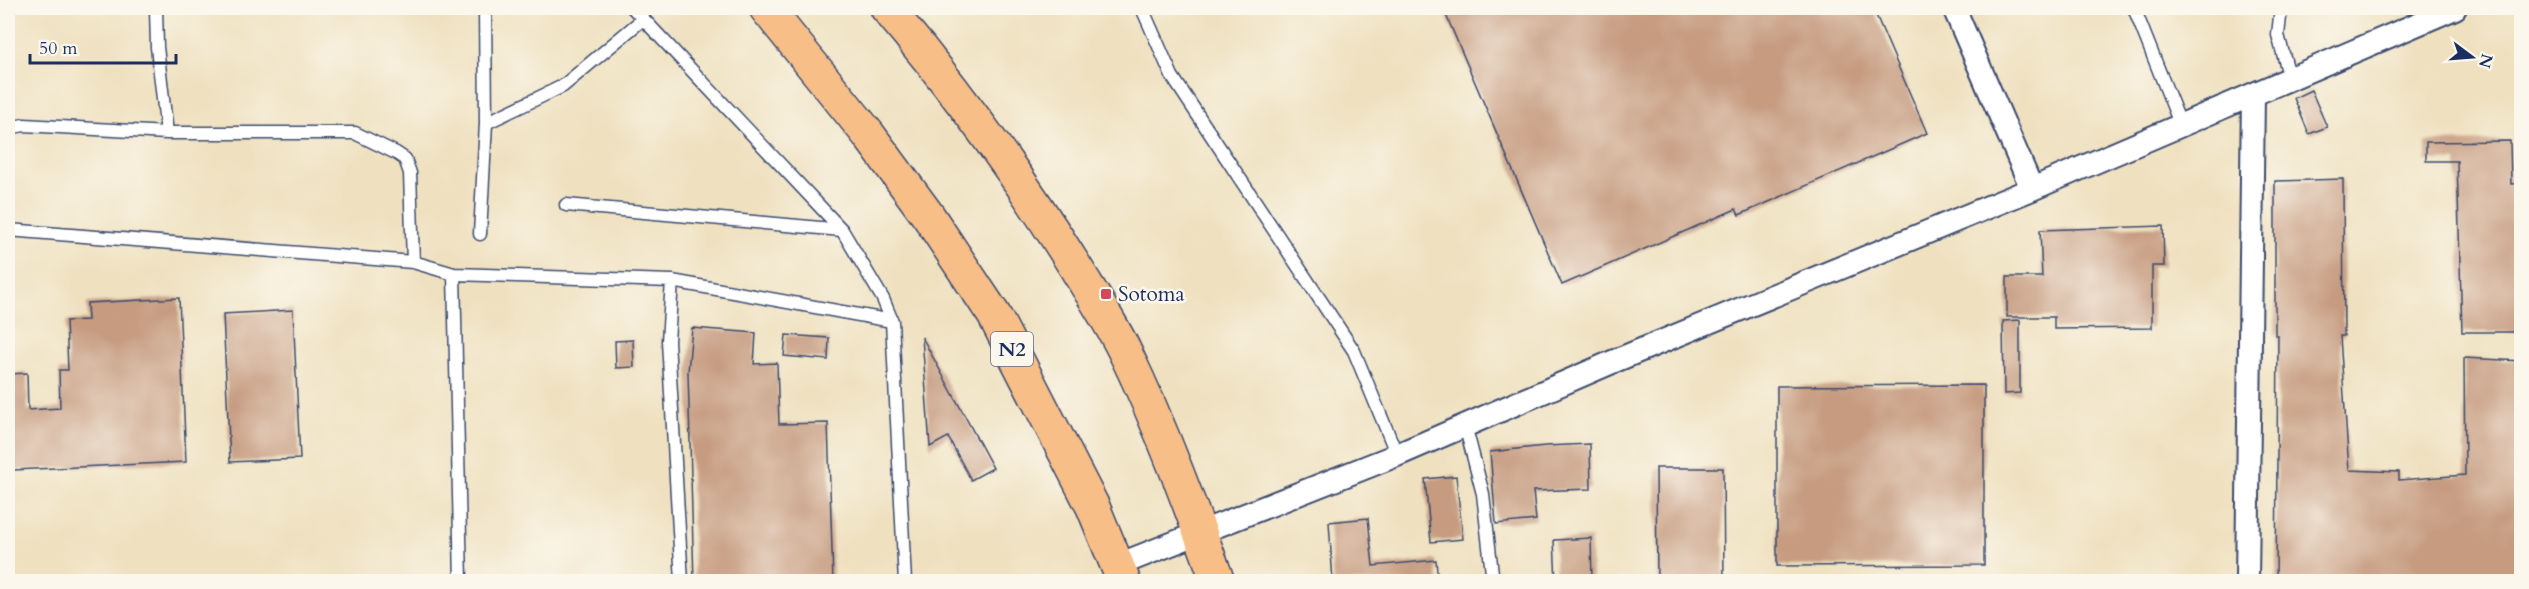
<svg xmlns="http://www.w3.org/2000/svg" width="2529" height="589" viewBox="0 0 2529 589" font-family="Cardo,serif">
<rect width="100%" height="100%" fill="#fbf7ec"/>
<filter id="ink" filterUnits="userSpaceOnUse"><feTurbulence type="fractalNoise" baseFrequency=".0167" numOctaves="2"/><feDisplacementMap in="SourceGraphic" scale="12" xChannelSelector="R" yChannelSelector="G"/><feConvolveMatrix kernelMatrix="1 2 1 2 8 2 1 2 1" color-interpolation-filters="sRGB"/></filter>
<filter id="wash" filterUnits="userSpaceOnUse"><feTurbulence type="fractalNoise" baseFrequency=".008" numOctaves="4" result="noise"/><feDisplacementMap in="SourceGraphic" scale="24" xChannelSelector="R" yChannelSelector="G"/><feGaussianBlur stdDeviation="1.35" result="paint"/><feColorMatrix in="noise" values="0 0 0 0 0 0 0 0 0 0 0 0 0 0 0 0 0 1.4 0 .05"/><feComposite in="paint" operator="in"/></filter>
<g filter="url(#wash)">
<rect width="100%" height="100%" fill="#efe1c0"/>
<g id="blocks">
<path fill="#c69b80" d="M1443,8H1873L1927,133L1739,215L1736,209L1562,285Z
M2311,90L2327,127L2309,134L2294,98Z
M2510,141L2511,184L2522,183V332H2462L2457,161H2426V142Z
M2343,179L2344,336H2340L2349,470L2399,472V480L2465,475L2464,358L2522,361V582H2276L2278,335H2275V181Z
M2163,226L2164,266H2152V328L2054,329V317H2007V277H2042L2040,230Z
M179,298L186,462L13,470L9,374L27,373L28,410L60,408L59,370H68L66,321L88,320L87,303Z
M293,310L300,459L230,462L223,314Z
M2020,320V393L2004,394L2003,321Z
M692,328L756,333L754,364L777,363L779,424L828,423L833,582H694L688,372Z
M786,335L829,338L828,360L784,356Z
M922,337L993,468L971,480L948,437L930,447Z
M633,340L634,367L616,368L615,341Z
M1984,385V565L1777,566V386Z
M1590,444L1591,489L1533,491L1536,520L1496,524L1490,452L1545,446Z
M1656,468H1723L1724,582H1657Z
M1456,476L1463,539L1431,542L1425,479Z
M1368,518L1373,566L1436,560L1438,582H1333L1329,522Z
M1591,538L1592,581L1556,582L1554,540Z"/>
</g>
</g>
<g filter="url(#ink)">
<use href="#blocks" fill-opacity="0" stroke="#3b4a6d" stroke-width="1.5"/>
<g fill="none" stroke-linecap="round" stroke-linejoin="round">
<defs>
<path id="service" d="M156,8L157,47L167,133
M633,8L842,230L883,299L892,321L905,582
M1142,8L1172,76L1354,351L1397,455
M2134,8L2181,126
M2281,8L2278,35L2290,79
M486,123L563,86L643,19
M8,128L24,125L167,133H355L396,153L405,159L410,173L413,262
M566,205L842,230
M8,230L413,262L454,274L672,281L892,321
M480,234L486,123L485,8
M454,274L461,582
M672,281L668,341L682,582
M1465,425L1483,494L1493,582"/>
<path id="minor" d="M1954,8L2032,189
M1118,565L1397,455L1617,360L2032,189L2455,8
M2247,582L2253,95"/>
<path id="trunk" d="M766,8L868,134L929,217L994,315L1093,507L1124,582
M887,8C956,90 1019,176 1076,268C1093,296 1112,324 1126,354C1161,427 1190,505 1218,582"/>
</defs>
<use href="#service" stroke="#3b4a6d" stroke-width="15"/>
<use href="#minor" stroke="#3b4a6d" stroke-width="26"/>
<use href="#trunk" stroke="#3b4a6d" stroke-width="36"/>
<use href="#service" stroke="#fff" stroke-width="12"/>
<use href="#minor" stroke="#fff" stroke-width="22"/>
<use href="#trunk" stroke="#f7be88" stroke-width="33"/>
</g>
</g>
<rect fill="#d1495b" stroke="#fbf7ec" stroke-width="2" x="1100" y="288" width="12" height="12" rx="3"/>
<g text-anchor="middle" dominant-baseline="central" stroke-width="5" stroke-linejoin="round" paint-order="stroke">
<rect fill="#fbf7ec" stroke="#5e6b89" stroke-width="1.5" x="991" y="332" width="42" height="34" rx="4.5"/>
<g font-size="20" font-weight="bold" fill="#1b2f5e">
<text x="1012" y="349">N2</text>
</g>
<g font-size="21" fill="#1b2f5e" stroke="#fbf7ec" text-anchor="start">
<text x="1118" y="294">Sotoma</text>
</g>
</g>
<rect width="2529" height="589" fill="none" stroke="#fbf7ec" stroke-width="30"/>
<g transform="translate(2472 57) rotate(106)" stroke="#fbf7ec" stroke-width="4.5" paint-order="stroke">
<path d="M0-4.5L10 22L0 15L-10 22Z" fill="#1b2f5e"/>
<text y="-9" font-size="16" font-weight="bold" text-anchor="middle" fill="#1b2f5e">N</text>
</g>
<path d="M30 54v9h146v-9" fill="none" stroke="#1b2f5e" stroke-width="3"/>
<text x="39" y="54" font-size="18" fill="#1b2f5e" stroke="#fbf7ec" stroke-width="4.5" paint-order="stroke">50 m</text>
</svg>
